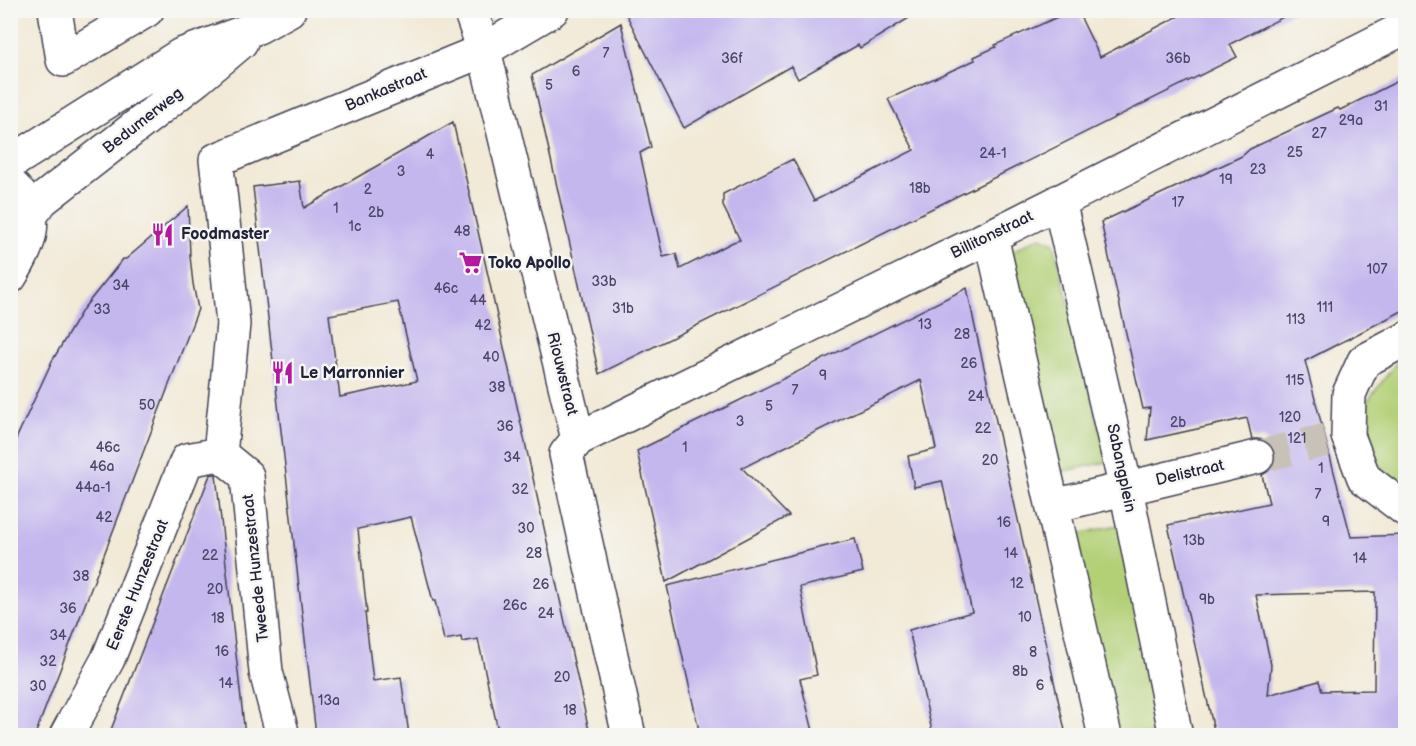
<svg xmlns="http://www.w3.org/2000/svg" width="1416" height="746" viewBox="0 0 1416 746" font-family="'Balsamiq Sans',sans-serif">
<rect width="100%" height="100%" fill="#f6f6f2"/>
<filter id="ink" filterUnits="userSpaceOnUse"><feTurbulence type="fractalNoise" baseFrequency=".0167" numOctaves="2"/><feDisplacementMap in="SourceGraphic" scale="12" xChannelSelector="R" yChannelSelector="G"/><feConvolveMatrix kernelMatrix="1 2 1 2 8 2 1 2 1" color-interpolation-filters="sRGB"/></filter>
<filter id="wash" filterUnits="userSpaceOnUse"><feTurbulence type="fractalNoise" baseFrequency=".008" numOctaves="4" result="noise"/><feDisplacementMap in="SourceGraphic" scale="24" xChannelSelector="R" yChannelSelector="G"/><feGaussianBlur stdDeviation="1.35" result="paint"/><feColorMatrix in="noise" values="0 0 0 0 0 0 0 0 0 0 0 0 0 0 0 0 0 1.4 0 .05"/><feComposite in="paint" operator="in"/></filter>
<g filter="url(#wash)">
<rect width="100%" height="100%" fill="#f2e9d6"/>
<path fill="#b3d077" stroke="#6a7959" stroke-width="1.5" d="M1040,237L1054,243L1108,462L1055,473L1011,261L1014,250Z
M1405,358V484L1393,483L1377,463L1363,407L1396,363Z
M1122,524L1169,735H1114L1070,536Z"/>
<g id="blocks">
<path fill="#c4b7ee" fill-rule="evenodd" d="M624,10H922L860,48L858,45L798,79L791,66L684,128Z
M1073,10H1077L1100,57L1190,10H1297L1230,44L1237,57L599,374L532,75L621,23L651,147L640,153L663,257L676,254L680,269L733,242L740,240L723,206V194L793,159L814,201L914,150L888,99L975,60L974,57L996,47L995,45Z
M1406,77V309L1305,361L1351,537L1406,535V735H1215L1168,525L1269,503L1262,475L1270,470L1275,462V453L1270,444L1262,439H1252L1247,418L1147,440L1150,408L1143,409L1101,222L1242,156L1250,149L1338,108L1340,110ZM1375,592L1374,690L1322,691L1319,681L1268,695L1271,665L1256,595Z
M453,122L485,262L590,735H499L478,639L462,642L461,637L444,640L435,601H433L411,517L358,529L367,613H365L373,681L401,677L409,735H316L253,187L300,181L304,208ZM398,302L417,381L340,397L329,315Z
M188,206L190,256L193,284L198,309L35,735H10V452L52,361L83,309L123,259H126Z
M967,288L975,327L1066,735H933L909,630L972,612L942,481L914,487L908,456L936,449L921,380L742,468L789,516L666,582L637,451Z
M215,474L216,475L245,735H109L210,475Z
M855,539L863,572L800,587L817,675L800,679L814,735H700L667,586Z"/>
</g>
</g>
<g filter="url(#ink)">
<use href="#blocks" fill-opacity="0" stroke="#414052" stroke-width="1.5"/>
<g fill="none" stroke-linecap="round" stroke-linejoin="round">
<path stroke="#c8c1b7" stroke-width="33" stroke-dasharray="33 16" stroke-linecap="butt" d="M1257,457L1326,440"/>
<defs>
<path id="street" d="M55,10L63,60L147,10
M470,10L484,50L578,439
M1059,201L1126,489L1176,736
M991,236L1105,736
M1406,339L1364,361L1349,394L1348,436L1364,478L1406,510
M220,454L233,324L221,200L216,160L484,50L552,10
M220,454L247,476L266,672L283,736
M1053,506L1257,457
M66,736L108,659L187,460L220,454
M629,736L566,454L578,439L991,236L1406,27"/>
<path id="secondary" d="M10,163L181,55L258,27L289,10
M10,184C44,215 30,244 10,277
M30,216L42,200L197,79L241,42"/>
</defs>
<use href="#street" stroke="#414052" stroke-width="36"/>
<use href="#secondary" stroke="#414052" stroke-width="36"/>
<use href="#street" stroke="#fff" stroke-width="33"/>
<use href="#secondary" stroke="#fff" stroke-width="33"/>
</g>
</g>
<defs>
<symbol id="restaurant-bare" viewBox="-9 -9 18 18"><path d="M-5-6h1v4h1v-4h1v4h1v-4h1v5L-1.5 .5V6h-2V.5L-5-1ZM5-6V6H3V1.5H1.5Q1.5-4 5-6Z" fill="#b5179e" stroke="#f6f6f2" stroke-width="2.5" paint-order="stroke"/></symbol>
<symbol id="supermarket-bare" viewBox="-9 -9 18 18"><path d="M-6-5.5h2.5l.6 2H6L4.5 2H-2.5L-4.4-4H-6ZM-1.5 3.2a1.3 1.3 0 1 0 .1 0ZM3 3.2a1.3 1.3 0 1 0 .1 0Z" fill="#b5179e" stroke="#f6f6f2" stroke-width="2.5" paint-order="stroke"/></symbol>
</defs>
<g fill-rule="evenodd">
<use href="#restaurant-bare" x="146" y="218" width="33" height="33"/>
<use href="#supermarket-bare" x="454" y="246" width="33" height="33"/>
<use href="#restaurant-bare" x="266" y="356" width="33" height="33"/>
</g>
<g text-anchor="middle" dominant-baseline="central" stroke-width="5" stroke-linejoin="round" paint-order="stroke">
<g font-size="14" fill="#4a4768">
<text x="606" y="53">7</text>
<text x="732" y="58">36f</text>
<text x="1178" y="58">36b</text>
<text x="576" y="71">6</text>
<text x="549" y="85">5</text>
<text x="1381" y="106">31</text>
<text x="1351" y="120">29a</text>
<text x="1319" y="133">27</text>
<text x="1295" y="152">25</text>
<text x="993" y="153">24-1</text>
<text x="430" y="154">4</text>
<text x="1258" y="169">23</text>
<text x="401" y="171">3</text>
<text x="1226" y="179">19</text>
<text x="920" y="188">18b</text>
<text x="368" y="189">2</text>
<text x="1178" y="202">17</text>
<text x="336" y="208">1</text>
<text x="376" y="212">2b</text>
<text x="355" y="226">1c</text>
<text x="462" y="231">48</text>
<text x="1377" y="269">107</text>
<text x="604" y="281">33b</text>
<text x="121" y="285">34</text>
<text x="446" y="288">46c</text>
<text x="478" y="300">44</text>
<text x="1325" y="307">111</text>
<text x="623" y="308">31b</text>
<text x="102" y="309">33</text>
<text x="1296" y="319">113</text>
<text x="925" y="324">13</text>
<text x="483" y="325">42</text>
<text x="962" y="334">28</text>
<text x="491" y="357">40</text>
<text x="969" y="363">26</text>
<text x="823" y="375">9</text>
<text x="1295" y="380">115</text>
<text x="497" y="387">38</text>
<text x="795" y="390">7</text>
<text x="976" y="396">24</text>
<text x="147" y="405">50</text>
<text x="769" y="406">5</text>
<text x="1290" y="417">120</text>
<text x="740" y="421">3</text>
<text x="1178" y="422">2b</text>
<text x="505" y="426">36</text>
<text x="983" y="428">22</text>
<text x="1297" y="438">121</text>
<text x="108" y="447">46c</text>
<text x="685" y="447">1</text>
<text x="512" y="457">34</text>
<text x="990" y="460">20</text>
<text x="102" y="466">46a</text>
<text x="1321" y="468">1</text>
<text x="93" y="487">44a-1</text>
<text x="520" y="489">32</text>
<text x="1318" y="494">7</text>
<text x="104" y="517">42</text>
<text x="1326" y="521">9</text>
<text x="1004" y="522">16</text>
<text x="526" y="528">30</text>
<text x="1194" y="540">13b</text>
<text x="534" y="553">28</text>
<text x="1011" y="553">14</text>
<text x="210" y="555">22</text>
<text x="1360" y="558">14</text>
<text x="81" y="576">38</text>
<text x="1017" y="583">12</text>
<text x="541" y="584">26</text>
<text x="215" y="589">20</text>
<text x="1207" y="599">9b</text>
<text x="515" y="605">26c</text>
<text x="68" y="608">36</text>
<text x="546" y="613">24</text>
<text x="1025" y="617">10</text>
<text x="218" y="618">18</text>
<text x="58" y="635">34</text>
<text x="222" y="651">16</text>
<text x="1033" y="652">8</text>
<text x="48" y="661">32</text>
<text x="1020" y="671">8b</text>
<text x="562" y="677">20</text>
<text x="226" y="683">14</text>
<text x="1040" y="685">6</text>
<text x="38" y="686">30</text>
<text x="329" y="700">13a</text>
<text x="570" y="710">18</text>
</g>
<g font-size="16" fill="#22223b" stroke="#f6f6f2">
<text transform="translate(386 90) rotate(-23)">Bankastraat</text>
<text transform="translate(143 121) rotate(-38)">Bedumerweg</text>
<text transform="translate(992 235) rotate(-26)">Billitonstraat</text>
<text transform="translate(562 374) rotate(76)">Riouwstraat</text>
<text transform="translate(1121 468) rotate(78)">Sabangplein</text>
<text transform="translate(1190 473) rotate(-13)">Delistraat</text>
<text transform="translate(256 568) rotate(-96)">Tweede Hunzestraat</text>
<text transform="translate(138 585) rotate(-68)">Eerste Hunzestraat</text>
</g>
<g font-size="16" font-weight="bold" fill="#22223b" stroke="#f6f6f2" text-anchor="start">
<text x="181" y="234">Foodmaster</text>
<text x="488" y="263">Toko Apollo</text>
<text x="300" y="373">Le Marronnier</text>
</g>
</g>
<rect width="1416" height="746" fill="none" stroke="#f6f6f2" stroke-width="36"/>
</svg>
